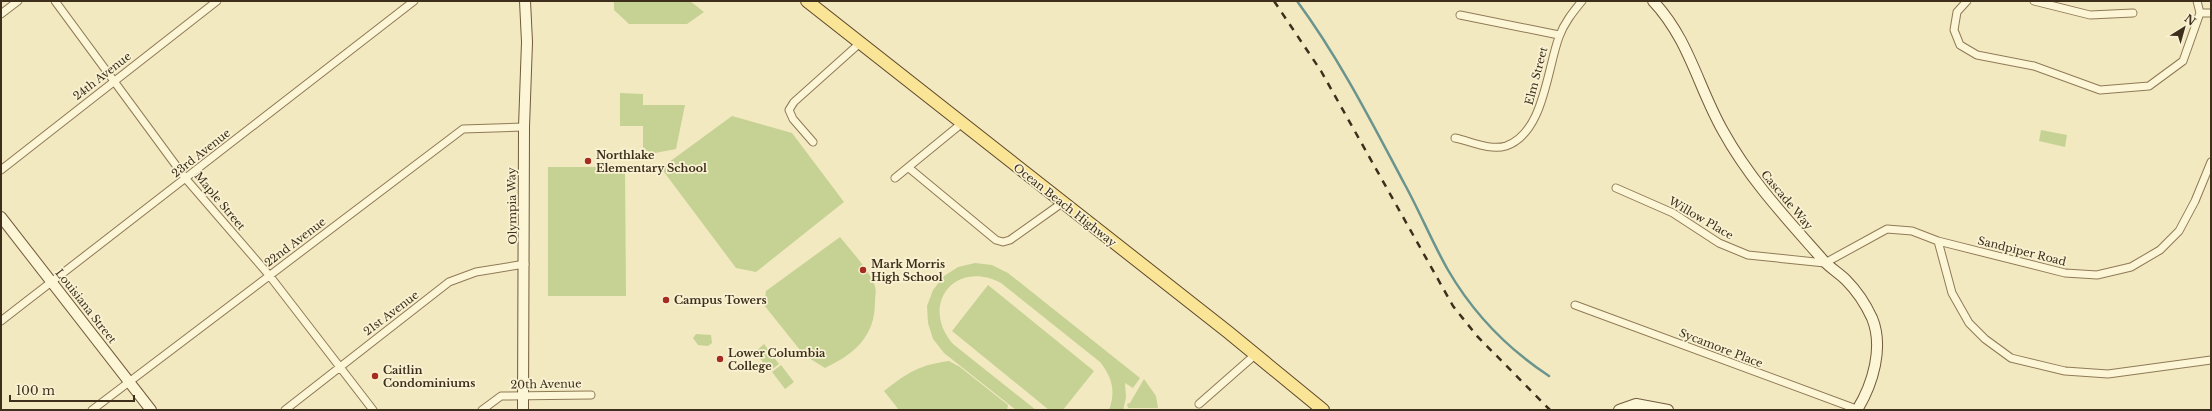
<svg xmlns="http://www.w3.org/2000/svg" width="2212" height="411" viewBox="0 0 2212 411" font-family="'Libre Baskerville',serif">
<rect width="100%" height="100%" fill="#f3e9c1"/>
<path fill="#c5d294" d="M614,1H690L704,12L687,24H629L614,10Z
M620,93L643,94V105H685L676,149L650,154L643,147V126H620Z
M732,116L792,133L844,202L756,272L736,268L661,168Z
M2041,130L2067,135L2065,147L2039,141Z
M548,167H625L626,296H548Z
M840,237C852,252 866,266 874,284C877,289 875,296 875,302C875,337 854,354 825,368L804,355L764,305L766,291Z
M975,263L992,265L1008,273L1140,378L1133,388L1125,383L1126,398L1123,410H1109C1116,391 1112,377 1100,362L1001,283C955,259 919,305 953,344L1036,410H1016L944,353L933,339L928,323L927,306L933,290L944,276L958,267Z
M988,285L1094,371L1063,410H1049L952,331Z
M696,334L711,335L712,343L708,346L698,345L693,338Z
M764,344L779,364L770,371L755,352Z
M949,361L960,367L1008,405L1007,410H899L884,391C907,373 919,365 949,361Z
M781,365L794,382L785,389L772,372Z
M1144,379L1156,396L1158,408H1128L1127,404L1130,403Z"/>
<g fill="none" stroke-linecap="round" stroke-linejoin="round">
<path stroke="#6a948e" stroke-width="2.5" d="M1297,1C1339,58 1371,121 1404,183C1420,212 1432,242 1448,270C1473,313 1508,349 1549,376"/>
<defs>
<path id="street" d="M55,1L186,179L269,275L373,410
M1967,1L1957,12L1954,30L1960,45L1977,55L2034,66L2100,90L2149,86L2183,61L2200,13L2197,1
M2034,1L2090,15L2133,13
M2200,13H2211
M1,14L18,1
M1460,15L1559,35
M1455,138C1470,141 1490,151 1506,146C1544,133 1547,69 1559,37C1564,23 1573,12 1582,1
M813,142L793,119L789,110L794,102L860,43
M909,168L996,240L1003,242L1010,240L1062,203
M1,170L217,1
M895,178L961,124
M1616,188L1673,213L1719,243L1748,255L1825,263L1887,229L1912,231L1938,241L1952,293L1969,323L1985,339L2011,358L2065,371L2108,374L2211,360
M1938,241L2065,273L2097,275L2131,267L2160,250L2179,231L2195,201L2211,162
M1575,305L1859,410
M1,321L414,1
M1199,404L1256,354
M92,410L463,129L524,127
M285,410L449,282L476,272L525,264
M482,410L501,396L591,395"/>
<path id="secondary" d="M1653,1C1689,39 1698,87 1723,131C1750,180 1787,219 1823,260C1830,268 1839,273 1846,280C1856,290 1866,305 1872,318C1884,347 1873,384 1857,410
M1,217L151,410
M523,410L524,127L527,42L525,1
M1619,410L1636,404L1668,410"/>
<path id="primary" d="M807,1L1228,332L1323,410"/>
</defs>
<use href="#street" stroke="#8f7a56" stroke-width="9"/>
<use href="#secondary" stroke="#715b3a" stroke-width="12"/>
<use href="#primary" stroke="#5c472b" stroke-width="14"/>
<use href="#street" stroke="#fcf5d6" stroke-width="7"/>
<use href="#secondary" stroke="#fcf5d6" stroke-width="10"/>
<use href="#primary" stroke="#fae495" stroke-width="12"/>
<path stroke="#3d2f1c" stroke-width="2.5" stroke-dasharray="7 7" stroke-linecap="butt" d="M1274,1L1321,71L1453,306L1477,336L1550,410"/>
</g>
<g fill="#a52c20" stroke="#f9f2d2" stroke-width="1.5">
<circle cx="588" cy="161" r="4"/>
<circle cx="863" cy="270" r="4"/>
<circle cx="666" cy="300" r="4"/>
<circle cx="720" cy="359" r="4"/>
<circle cx="375" cy="376" r="4"/>
</g>
<g text-anchor="middle" dominant-baseline="central" stroke-width="3.5" stroke-linejoin="round" paint-order="stroke">
<g font-size="11" fill="#3d2f1c" stroke="#f9f2d2">
<text transform="translate(102 76) rotate(-38)">24th Avenue</text>
<text transform="translate(1536 76) rotate(-75)">Elm Street</text>
<text transform="translate(201 153) rotate(-38)">23rd Avenue</text>
<text transform="translate(1787 200) rotate(50)">Cascade Way</text>
<text transform="translate(220 201) rotate(50)">Maple Street</text>
<text transform="translate(1065 205) rotate(38)">Ocean Beach Highway</text>
<text transform="translate(512 206) rotate(-91)">Olympia Way</text>
<text transform="translate(1701 218) rotate(30)">Willow Place</text>
<text transform="translate(295 242) rotate(-37)">22nd Avenue</text>
<text transform="translate(2022 251) rotate(14)">Sandpiper Road</text>
<text transform="translate(86 306) rotate(52)">Louisiana Street</text>
<text transform="translate(391 313) rotate(-37)">21st Avenue</text>
<text transform="translate(1721 348) rotate(21)">Sycamore Place</text>
<text transform="translate(546 384) rotate(-1)">20th Avenue</text>
</g>
<g font-size="11" font-weight="bold" fill="#3d2f1c" stroke="#f9f2d2" text-anchor="start">
<text x="596" y="155">Northlake<tspan x="596" dy="13">Elementary School</tspan></text>
<text x="871" y="264">Mark Morris<tspan x="871" dy="13">High School</tspan></text>
<text x="674" y="300">Campus Towers</text>
<text x="728" y="353">Lower Columbia<tspan x="728" dy="13">College</tspan></text>
<text x="383" y="370">Caitlin<tspan x="383" dy="13">Condominiums</tspan></text>
</g>
</g>
<rect width="2212" height="411" fill="none" stroke="#3d2f1c" stroke-width="4"/>
<g transform="translate(2184 28) rotate(37)" stroke="#f9f2d2" stroke-width="3" paint-order="stroke">
<path d="M0-3L7 15L0 10L-7 15Z" fill="#3d2f1c"/>
<text y="-6" font-size="11" font-weight="bold" text-anchor="middle" fill="#3d2f1c">N</text>
</g>
<path d="M10 395v6h124v-6" fill="none" stroke="#3d2f1c" stroke-width="2"/>
<text x="16" y="395" font-size="12" fill="#3d2f1c" stroke="#f9f2d2" stroke-width="3" paint-order="stroke">100 m</text>
</svg>
